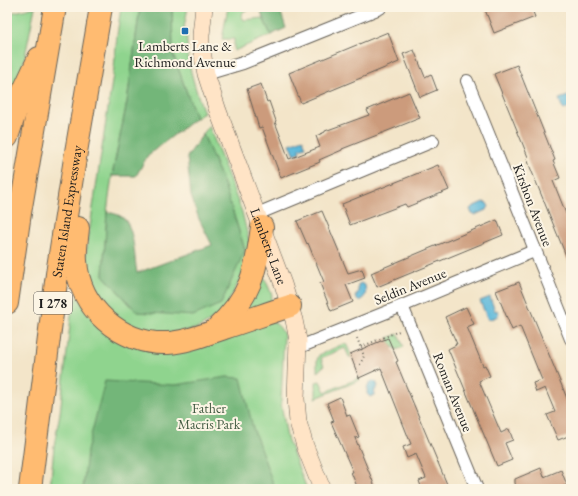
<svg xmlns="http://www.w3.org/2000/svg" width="578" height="496" viewBox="0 0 578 496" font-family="'EB Garamond',serif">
<rect width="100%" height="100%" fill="#fcf5e5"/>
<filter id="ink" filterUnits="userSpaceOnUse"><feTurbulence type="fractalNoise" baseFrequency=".025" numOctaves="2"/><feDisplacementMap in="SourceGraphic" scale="8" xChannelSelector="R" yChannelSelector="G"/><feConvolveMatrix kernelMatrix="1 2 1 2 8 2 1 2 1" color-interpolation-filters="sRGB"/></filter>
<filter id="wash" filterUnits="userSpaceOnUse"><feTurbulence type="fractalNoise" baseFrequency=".012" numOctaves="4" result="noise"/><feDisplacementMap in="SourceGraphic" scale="16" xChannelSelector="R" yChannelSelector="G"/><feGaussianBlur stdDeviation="0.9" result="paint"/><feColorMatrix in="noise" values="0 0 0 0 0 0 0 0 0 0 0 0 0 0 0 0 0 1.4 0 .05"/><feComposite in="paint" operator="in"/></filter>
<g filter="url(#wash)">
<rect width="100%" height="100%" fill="#f3e5c9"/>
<path fill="#8fd48e" stroke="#567855" d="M35,7L21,76L7,123V14Z
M121,7H140L127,102L112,176L107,212L103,275L137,312L245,250L224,184L203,134L209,126L242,212L250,245L249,263L222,314L198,328L159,335L118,320L93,294L85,260L114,68L117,35Z
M172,7H188L184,28L187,29C185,59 194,85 204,113L196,118L173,54Z
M228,7H257L244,11L241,15L244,20L263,18L271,35L234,51V39H222Z
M260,278L265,279L272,295L271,301L239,316Z
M77,296L123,339L272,321C278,325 281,328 284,335L281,403L287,438L307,489H50L54,446L60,413L71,316Z
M398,334L404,347L396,350L395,347L393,348L388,338Z
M343,344L347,345L352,357H349L345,348L321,358L324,366L320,369V371L317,372V360L319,355Z
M359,378L360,380L316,398V382L320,381L325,392Z"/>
<path fill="#73b679" stroke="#48694a" d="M140,7H172L173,54L196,118L148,155L136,176H112L127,102Z
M260,7H279L286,28L271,35L263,18Z
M203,134L224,184L245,250L221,304L193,316L137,312L103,275L107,212C111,213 118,214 122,217C135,226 134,258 137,273L212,245L199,219L191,196L187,157Z
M227,377L241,378L253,428L275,489H83L87,451L105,381L175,385Z"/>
<path fill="#5cb8da" stroke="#3c6a7b" d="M571,95V107L563,110L559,99Z
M303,139L306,147L299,149L300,152L295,154L290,144Z
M483,202L487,203L489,207L486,210L475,215L472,214L470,209L472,207Z
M360,283L365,285C366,293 367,298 358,301L355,297L358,292V285Z
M490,297L495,311L497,310L499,314L497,315L498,316L488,320L480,301Z
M373,381L376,382L378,386L375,390L374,395L370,397L367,394C367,388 367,383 373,381Z"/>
<g id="blocks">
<path fill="#cc9b7b" d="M484,7H531L535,17L494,33Z
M388,32L399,62L301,103L289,73Z
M414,50L425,77L431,74L437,90L420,97L403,54Z
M517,65L555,160L553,161L560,178L553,181L571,226V268L530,167L527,158L528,157L494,74Z
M261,84L267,102L269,101L276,121L275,122L289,159L320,147L316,136L325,132V131L369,115L367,110L409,92L420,118L342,149V150L319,160L320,162L281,178L262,127L259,128L247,89Z
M438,165L449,190L407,207L405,204L350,225L342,204Z
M322,211L348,273L362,269L365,278L346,285L353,302L331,311L320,283L324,282L308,243L307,244L297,221Z
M497,220L503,235L377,287L371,273Z
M519,282L571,408V435L558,440L547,415L555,412L545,388L536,392L533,383L542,380L520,326L512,330L496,291Z
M466,307L474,324L467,327L483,366L485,365L490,376L479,381L501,433L509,429L513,440L505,443L512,460L497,466L448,349L456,345L455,344H457L445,317Z
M388,338L398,361L396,362L449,489H422L419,481L426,478L416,454L407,458L403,447L411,444L381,368L359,378L350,354Z
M340,397L347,416L350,415L359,437L355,438L376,489H358L351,472H353L331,422L334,421L327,403Z
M541,468L544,477L561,470L567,485L557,489H517L515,483V479Z"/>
</g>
</g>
<g filter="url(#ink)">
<use href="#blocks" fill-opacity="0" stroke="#676259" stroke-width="1"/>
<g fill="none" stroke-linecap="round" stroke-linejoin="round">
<defs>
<path id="minor" d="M206,74L243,63L380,8
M467,81L571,339
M257,214L433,141
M402,306L477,489
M297,348L402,306L534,251"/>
<g id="secondary">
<path id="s1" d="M204,7L201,35V46L206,74L218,111L283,284L294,320L298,340L296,399L298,422L305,446L322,489"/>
</g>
<g id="motorway">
<path d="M7,137L19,101L39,58"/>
<path d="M78,228C77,239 75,250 76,261C79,308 121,345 168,343C187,342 206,334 224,328C246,321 268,313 290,306"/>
<path d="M7,303L20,213L55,7"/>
<path d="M216,329C251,297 256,272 262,227"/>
<path id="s2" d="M30,489L57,274L76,152L101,7"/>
</g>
</defs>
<use href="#minor" stroke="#676259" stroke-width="14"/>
<use href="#secondary" stroke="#676259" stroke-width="18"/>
<use href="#motorway" stroke="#676259" stroke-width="24"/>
<path stroke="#676259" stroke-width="2" stroke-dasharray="1 3" stroke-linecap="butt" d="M357,338L364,356L359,367
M361,347L399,331"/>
<use href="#minor" stroke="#fff" stroke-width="12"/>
<use href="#secondary" stroke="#ffe4c6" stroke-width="17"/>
<use href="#motorway" stroke="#ffbb71" stroke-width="22"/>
</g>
</g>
<rect fill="#1f6fb2" stroke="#fcf5e5" stroke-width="1.5" x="181" y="27" width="8" height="8" rx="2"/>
<g text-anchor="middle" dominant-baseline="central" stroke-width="4" stroke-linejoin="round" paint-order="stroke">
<rect fill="#fcf5e5" stroke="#5f5d58" stroke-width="1" x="34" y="292" width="38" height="22" rx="3"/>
<g font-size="13" font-weight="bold" fill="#1c1c1c">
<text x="53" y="303">I 278</text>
</g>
<g font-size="14" fill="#1c1c1c" stroke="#fcf5e5">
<text x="185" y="46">Lamberts Lane &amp;<tspan x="185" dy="16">Richmond Avenue</tspan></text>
</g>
<g font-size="14" fill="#1c1c1c" stroke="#fcf5e5">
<text transform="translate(533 205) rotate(69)">Kirshon Avenue</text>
<text stroke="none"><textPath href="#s2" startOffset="280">Staten Island Expressway</textPath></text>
<text stroke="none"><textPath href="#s1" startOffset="251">Lamberts Lane</textPath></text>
<text transform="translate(410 286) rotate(-22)">Seldin Avenue</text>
<text transform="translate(453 392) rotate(68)">Roman Avenue</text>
</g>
<g font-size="14" fill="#445c44" stroke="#fcf5e5">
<text x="209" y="408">Father<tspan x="209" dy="16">Macris Park</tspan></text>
</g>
</g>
<rect width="578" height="496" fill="none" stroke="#fcf5e5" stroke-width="24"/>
</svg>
